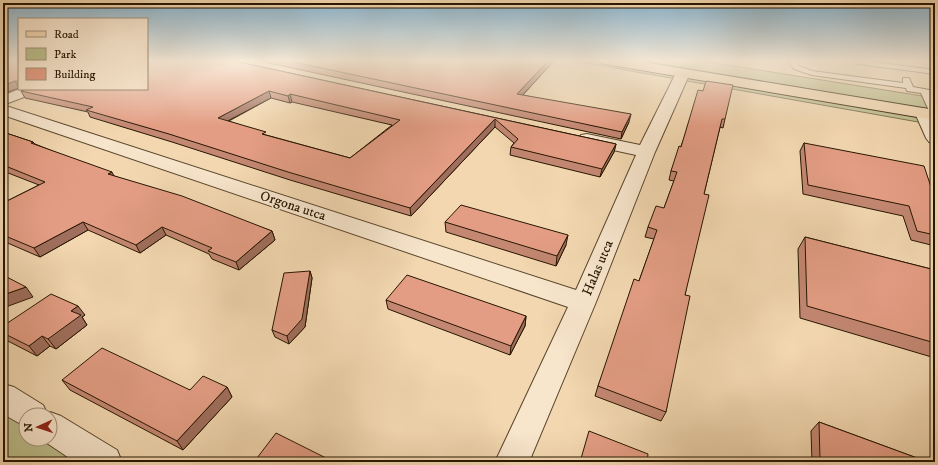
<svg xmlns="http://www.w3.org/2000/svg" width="938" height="465" viewBox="0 0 938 465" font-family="'IM FELL DW Pica',serif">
<rect width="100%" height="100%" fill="#f2d7b0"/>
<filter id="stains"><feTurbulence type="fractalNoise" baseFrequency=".005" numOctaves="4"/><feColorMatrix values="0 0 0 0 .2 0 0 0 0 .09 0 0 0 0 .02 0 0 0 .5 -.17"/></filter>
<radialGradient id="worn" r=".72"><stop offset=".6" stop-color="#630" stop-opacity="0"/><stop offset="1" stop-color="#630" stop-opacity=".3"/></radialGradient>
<path fill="#bbbe8b" stroke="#716a46" d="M569,60H696L935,98V125Z
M3,409L26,425V439H48L82,462H3Z"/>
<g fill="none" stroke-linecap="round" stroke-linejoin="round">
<defs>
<path id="lane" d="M787,60H794L799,66L812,71L903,83V78H909L913,87L935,91V95H930L935,106V118L931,115L921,93L907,91L906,88L812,75L794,69Z
M856,60L935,70V74L859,64H856Z"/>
<path id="street" d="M683,69L688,70L690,73L655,152L596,302L529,462H495L568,307L3,115V96L19,89H39L37,92L3,105L576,290L636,155L581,143L578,139L581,135L587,134L640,145L676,73L678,70Z
M923,108L929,110L935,121V143L929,142L926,138L915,113L917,110Z
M3,384L14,387L43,405L47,413L50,412L61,416L117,450L122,462H75L41,439H50V415H26V427L3,414Z"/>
<path id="primary" d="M599,60H631L935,110V120L605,64L600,63Z"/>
</defs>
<use href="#lane" stroke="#5a462c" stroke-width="2"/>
<use href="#street" stroke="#5a462c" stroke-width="2"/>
<use href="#primary" stroke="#271600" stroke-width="2"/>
<use href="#lane" fill="#f7e5cc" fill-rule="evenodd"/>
<use href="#street" fill="#f7e5cc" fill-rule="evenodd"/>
<use href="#primary" fill="#f2d7b0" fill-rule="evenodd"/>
</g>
<path fill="#c38772" stroke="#271600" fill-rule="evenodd" d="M3,60H19V88L5,93H3Z
M230,60L616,144L614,152L600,177L510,155L511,147L514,143L495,127L411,216L290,180L172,142L90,117L88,112L25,98L21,91ZM271,98L290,103L292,102L392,125L350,158L266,135L229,121Z
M255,60H553V62L523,95L629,122L621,139Z
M930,60H935V67Z
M703,91L725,119L723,128L720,127L704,194L685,295L666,412L661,421L595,396L598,386L639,281L654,239L645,237L648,227L664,208L674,181L669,180L671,171Z
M3,132L33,142L35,144L114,176L272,231L275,240L239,270L212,259L209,254L166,235L140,253L88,230L40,257L3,241V203L39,185L3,171Z
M804,143L935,196V246L911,240L903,216L803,194L800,151Z
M445,222L566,245L556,266L446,232Z
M805,237L935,270V358L800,318L798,249Z
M310,271L312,278L305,327L289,344L275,337L272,330Z
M386,300L526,316L525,326L510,355L388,309Z
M85,315L82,317L87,325L56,349L50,346L37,356L6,340L3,337V326Z
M62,380L190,390L227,387L232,397L183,450L70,390Z
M819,422L928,462H812L811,431Z"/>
<path fill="#9f6e5c" stroke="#271600" d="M549,60H553V62L517,101V94Z
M15,81L19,88L5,93L3,90V86Z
M269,91L271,98L220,125L218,118Z
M290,94L292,102L290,103L288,96Z
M631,114L629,122L621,139L622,132Z
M495,119V127L411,216L410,208Z
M616,144L614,152L600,177L602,169Z
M112,172L116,180L108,174Z
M83,222L88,230L40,257L34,248Z
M162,227L166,235L140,253L136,245Z
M272,231L275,240L239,270L236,262Z
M568,235L566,245L556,266L557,256Z
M310,271L312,278L305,327L289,344L287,336Z
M26,287L33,297L3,308V295Z
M78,306L85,315L82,317L87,325L56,349L48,339L71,311Z
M526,316L525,326L510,355L511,346Z
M42,336L50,346L37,356L29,346Z
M227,387L232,397L183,450L177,441Z"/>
<path fill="#e39d84" stroke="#271600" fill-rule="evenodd" d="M3,60H19V81H15L3,86Z
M147,60H230L616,144L602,169L511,147L518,139L495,119L410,208L288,172L169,134L86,110L93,107L21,91L26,89H147ZM269,91L288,96L290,94L400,120L350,158L262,134L266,132L218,118Z
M284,60H549L517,94L631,114L622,132Z
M706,81L733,85L725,119H722L704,194L709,195L685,295L690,296L666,412L598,386L634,279L639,281L657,230L648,227L656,206L664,208L677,172L671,171L679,146L681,147L698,90L703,91Z
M3,132L33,142L31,143L112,172L108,174L182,196L272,231L236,262L208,251L212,248L162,227L136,245L83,222L34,248L3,235V203L45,182L3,165Z
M804,143L924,166L934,196H935V235L917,231L909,206L808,185Z
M461,205L568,235L557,256L445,222Z
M805,237L935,270V343L807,306Z
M310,271L302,319L287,336L272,330L284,273Z
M3,275L26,287L3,295Z
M407,275L526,316L511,346L386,300Z
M51,294L78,306L71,311L81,315L48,339L42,336L29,346L3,333V326Z
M102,348L190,390L203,376L227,387L177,441L62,380Z
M819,422L928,462H824L820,460Z
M589,431L648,454L647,462H580Z
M276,433L334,462H254Z"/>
<linearGradient id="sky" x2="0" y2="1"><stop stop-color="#89b6d2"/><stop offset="0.48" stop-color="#f9eddb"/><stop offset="1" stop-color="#f9eddb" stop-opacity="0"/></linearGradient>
<rect width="938" height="126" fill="url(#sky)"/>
<g text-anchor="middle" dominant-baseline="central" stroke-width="3" stroke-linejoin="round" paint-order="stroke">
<g font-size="14" fill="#271600" stroke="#f7e5cc">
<text transform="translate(293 206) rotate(18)">Orgona utca</text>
<text transform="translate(598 268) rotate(-67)">Halas utca</text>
</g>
</g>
<rect width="938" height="465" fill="none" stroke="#f2d7b0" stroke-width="16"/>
<rect x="4" y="4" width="930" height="457" fill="none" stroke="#271600" stroke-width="2"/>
<rect x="8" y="8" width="922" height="449" fill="none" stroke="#271600"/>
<rect x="18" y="18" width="130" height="72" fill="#f7e5cc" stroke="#a4927a"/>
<rect x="26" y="31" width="20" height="6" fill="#f2d7b0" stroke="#a4927a"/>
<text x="54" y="38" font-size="12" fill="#271600">Road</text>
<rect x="26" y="48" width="20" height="12" fill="#bbbe8b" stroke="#a4927a"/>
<text x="54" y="58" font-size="12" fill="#271600">Park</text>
<rect x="26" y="68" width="20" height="12" fill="#e39d84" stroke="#a4927a"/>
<text x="54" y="78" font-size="12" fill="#271600">Building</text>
<g transform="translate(38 427) rotate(267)"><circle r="19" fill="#f7e5cc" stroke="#a4927a"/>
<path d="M0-3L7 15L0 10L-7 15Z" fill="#8f2418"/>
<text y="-6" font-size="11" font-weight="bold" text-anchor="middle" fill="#271600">N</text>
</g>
<rect width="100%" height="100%" filter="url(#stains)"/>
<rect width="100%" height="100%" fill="url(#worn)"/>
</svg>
